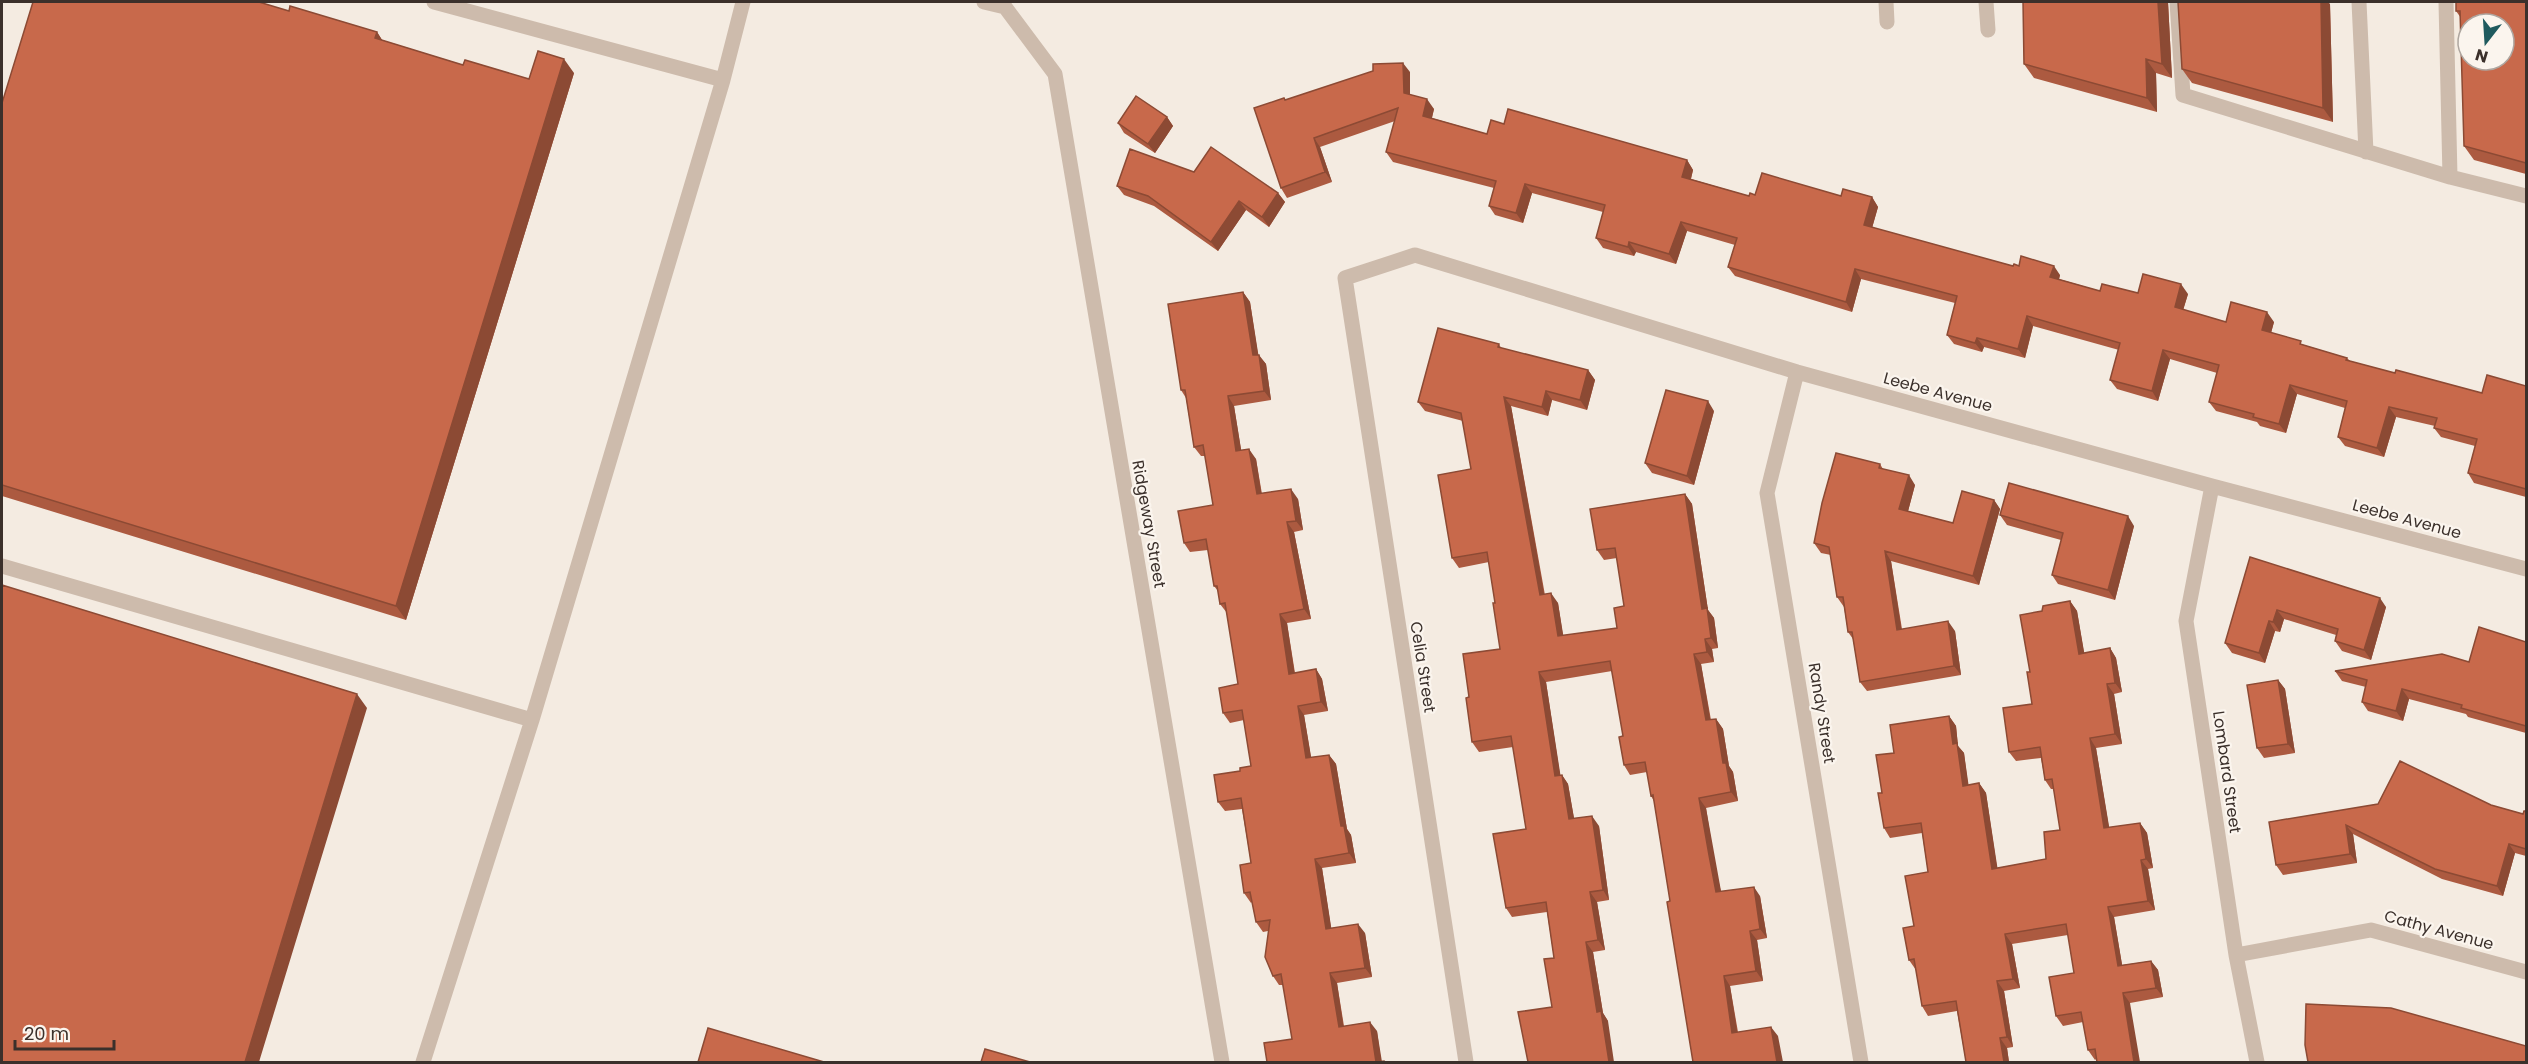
<svg xmlns="http://www.w3.org/2000/svg" width="2528" height="1064" viewBox="0 0 2528 1064" font-family="Poppins,sans-serif">
<rect width="100%" height="100%" fill="#f4ebe1"/>
<g fill="none" stroke-linecap="round" stroke-linejoin="round">
<path stroke="#cdbbac" stroke-width="15" d="M434,2L723,80
M984,2L1005,7L1055,74L1222,1062
M1886,2L1887,22
M1986,2L1988,30
M2177,2L2183,95L2450,177
M2359,2L2366,152
M2446,2L2450,177L2526,196
M1797,372L1767,493L1861,1062
M2212,486L2186,621L2236,955L2257,1062
M2,566L532,720L423,1062
M532,720L723,80L743,2
M2236,955L2371,930L2526,972
M1466,1062L1345,278L1415,255L1797,372L2212,486L2526,569"/>
</g>
<path fill="#ac5a40" d="M2023,2H2168L2172,78L2156,73L2157,112L2034,78L2024,64Z
M2526,2V174L2474,160L2464,146L2461,18L2456,11Z
M2330,4L2333,122L2192,83L2182,69Z
M289,11L377,32L382,40L463,65L529,79L574,73L406,620L2,496V103Z
M1410,72V94L1434,109L1432,118L1487,134L1504,124L1687,160L1693,170L1691,179L1749,196L1755,195L1841,196L1872,197L1878,207L1872,228L2013,266L2060,275L2059,279L2100,291L2138,293L2188,294L2183,310L2226,322H2274L2271,333L2304,345L2347,358L2350,361L2395,373L2482,393L2526,386V497L2474,483L2468,473L2475,446L2441,437L2434,428L2435,426L2396,417L2384,457L2345,446L2338,437L2345,408L2297,394L2286,433L2260,426L2257,422L2216,411L2209,402L2217,373L2170,359L2158,401L2117,389L2110,380L2119,350L2033,326L2025,358L1984,347L1982,352L1954,344L1947,335L1955,303L1861,279L1852,312L1735,276L1728,267L1735,245L1687,231L1676,264L1636,252L1634,256L1603,248L1596,238L1603,212L1532,193L1523,223L1495,215L1489,206L1494,188L1393,162L1386,152L1395,121L1320,147L1332,182L1287,198L1281,188L1285,100Z
M1167,117L1173,126L1155,153L1124,133L1118,123Z
M1194,172L1278,193L1285,202L1269,227L1246,210L1218,251L1154,206L1124,195L1117,186Z
M1243,292L1250,302L1258,355L1266,364L1271,400L1234,406L1241,450L1256,459L1262,494L1298,499L1303,530L1294,532L1311,619L1287,623L1295,673L1316,669L1322,679L1328,711L1304,715L1311,758L1329,755L1336,764L1347,829L1351,835L1356,863L1322,868L1331,928L1365,933L1372,977L1337,983L1344,1026L1377,1031L1381,1061H1384L1385,1062H1267L1292,1039L1283,985H1279L1273,976L1268,931L1263,932L1256,922L1252,902L1251,903L1244,893L1251,863L1242,809L1225,811L1218,802L1240,771L1251,766L1244,720L1230,723L1223,713L1238,684L1227,613L1220,604L1218,591L1214,586L1208,550L1190,552L1184,543L1213,505L1205,456H1201L1194,447L1186,398L1181,390Z
M1499,344L1501,348L1588,370L1595,380L1587,410L1552,400L1548,416L1511,406L1545,595L1558,603L1563,636L1617,628L1624,606L1617,558L1604,560L1597,550L1685,494L1692,504L1708,610L1714,618L1718,648L1712,649L1714,662L1701,664L1711,720L1716,719L1723,729L1729,766L1733,772L1738,801L1706,808L1715,865L1721,892L1760,896L1767,938L1757,940L1763,981L1730,986L1738,1032L1778,1036L1693,1062L1670,901L1654,801L1651,796L1647,772L1630,775L1624,765L1623,736L1612,671L1546,682L1560,775H1562L1568,784L1574,819L1599,826L1609,900L1597,902L1605,950L1593,952L1603,1013L1608,1021L1552,1007L1554,958L1547,912L1512,917L1506,908L1526,829L1513,747L1479,752L1472,742L1469,697L1500,649L1495,603L1489,562L1459,568L1452,558L1471,469L1463,421L1425,411L1418,402Z
M1714,411L1694,485L1652,473L1645,463Z
M1880,464L1883,469L1915,485L1908,511L1953,523L1994,500L2000,509L1979,585L1891,561L1902,629L1955,631L1961,675L1867,691L1860,682L1853,639L1848,632L1844,607L1837,597L1831,555L1821,553L1814,543Z
M2000,515L2134,526L2115,600L2058,584L2052,575L2061,540L2007,525Z
M2250,557L2386,607L2371,660L2342,651L2335,641L2336,635L2284,619L2280,632L2275,631L2265,663L2232,653L2225,643Z
M2070,601L2077,611L2084,653L2110,648L2116,658L2122,692L2114,694L2122,744L2096,748L2109,828L2140,823L2147,833L2153,868L2148,869L2155,910L2114,917L2122,965L2151,961L2158,970L2163,997L2130,1003L2096,1059L2095,1060L2088,1050L2083,1022L2063,1026L2056,1016L2074,973L2068,935L2012,944L2020,988L2004,991L2013,1047L2007,1048L2009,1062H1966L1957,1011L1928,1016L1922,1006L1916,970L1909,960L1914,926L1928,872L1922,833L1890,838L1884,828L1882,793L1894,753L1949,716L1956,726L1958,746L1964,753L1968,785L1979,783L1986,793L1997,868L2046,859L2060,830L2054,789H2051L2045,780L2041,758L2016,761L2009,752L2032,704L2030,672L2042,611Z
M2526,642V733L2468,717L2466,714L2409,699L2403,721L2368,711L2362,702L2366,687L2342,681L2335,671L2469,662Z
M2278,680L2285,689L2295,753L2264,758L2257,748Z
M2491,805L2523,814L2526,811V856L2515,853L2503,896L2442,879L2353,834L2357,863L2283,875L2276,865L2269,822Z"/>
<path fill="#8c4a34" d="M2158,2H2168L2172,78L2162,64Z
M2321,2H2328L2330,4L2333,122L2323,108Z
M377,32L386,46L375,38Z
M564,59L574,73L406,620L396,606Z
M2146,59L2156,73L2157,112L2147,98Z
M1403,63L1410,72V102L1404,93Z
M1427,99L1434,109L1430,125L1423,116Z
M1167,117L1173,126L1155,153L1148,144Z
M1314,138L1320,147L1332,182L1325,172Z
M1687,160L1693,170L1689,186L1682,177Z
M1525,184L1532,193L1523,223L1516,213Z
M1278,193L1285,202L1269,227L1262,217Z
M1872,197L1878,207L1870,235L1864,225Z
M1239,201L1246,210L1218,251L1211,242Z
M1681,222L1687,231L1676,264L1669,254Z
M1629,242L1636,252L1634,256L1628,247Z
M2054,266L2060,275L2057,287L2050,277Z
M1855,269L1861,279L1852,312L1846,302Z
M2181,284L2188,294L2181,317L2175,307Z
M1243,292L1250,302L1260,365L1253,355Z
M2267,312L2274,322L2269,340L2262,330Z
M2027,316L2033,326L2025,358L2018,349Z
M1977,338L1984,347L1982,352L1975,343Z
M2163,350L2170,359L2158,401L2152,391Z
M1259,355L1266,364L1271,400L1264,391Z
M1588,370L1595,380L1587,410L1580,400Z
M2290,385L2297,394L2286,433L2279,424Z
M1546,391L1552,400L1548,416L1542,407Z
M1228,396L1234,406L1243,461L1236,451Z
M1504,397L1511,406L1546,605L1540,595Z
M1708,401L1714,411L1694,485L1687,476Z
M2389,407L2396,417L2384,457L2377,448Z
M1249,449L1256,459L1263,504L1257,494Z
M1909,475L1915,485L1906,519L1899,509Z
M1291,489L1298,499L1303,530L1296,521Z
M1685,494L1692,504L1708,610L1714,618L1718,648L1711,638L1702,609Z
M1994,500L2000,509L1979,585L1973,576Z
M2128,516L2134,526L2115,600L2108,590Z
M1287,522L1294,532L1311,619L1304,609Z
M1885,551L1891,561L1903,640L1897,630Z
M1551,593L1558,603L1565,646L1558,636Z
M2380,598L2386,607L2371,660L2364,650Z
M2070,601L2077,611L2086,663L2079,654Z
M2277,610L2284,619L2280,632L2273,622Z
M1280,614L1287,623L1296,683L1289,674Z
M1948,621L1955,631L1961,675L1954,666Z
M2269,621L2275,631L2265,663L2259,653Z
M1705,639L1712,649L1714,662L1707,652Z
M2110,648L2116,658L2122,692L2115,683Z
M1694,654L1701,664L1712,730L1706,720Z
M1316,669L1322,679L1328,711L1321,702Z
M1539,672L1546,682L1562,785L1555,776Z
M2278,680L2285,689L2295,753L2288,744Z
M2107,684L2114,694L2122,744L2115,734Z
M2402,689L2409,699L2403,721L2396,711Z
M357,694L367,708L259,1062H245Z
M1298,706L1304,715L1313,768L1306,758Z
M1949,716L1956,726L1958,746L1964,753L1970,795L1963,786L1953,744Z
M1716,719L1723,729L1729,766L1733,772L1738,801L1731,792L1723,763Z
M2090,738L2096,748L2111,838L2104,828Z
M1329,755L1336,764L1347,829L1351,835L1356,863L1349,853L1341,826Z
M1562,775L1568,784L1576,829L1569,819Z
M1979,783L1986,793L1999,878L1992,869Z
M1699,798L1706,808L1723,902L1716,892Z
M1592,816L1599,826L1609,900L1603,890Z
M2140,823L2147,833L2153,868L2146,859Z
M2346,825L2353,834L2357,863L2350,854Z
M2509,844L2515,853L2503,896L2497,886Z
M1315,859L1322,868L1333,939L1326,929Z
M2141,860L2148,869L2155,910L2148,901Z
M1754,887L1760,896L1767,938L1760,929Z
M1590,892L1597,902L1605,950L1598,940Z
M2108,907L2114,917L2124,976L2118,966Z
M1358,924L1365,933L1372,977L1365,968Z
M1750,931L1757,940L1763,981L1756,971Z
M2005,934L2012,944L2020,988L2013,979Z
M1586,942L1593,952L1603,1013L1608,1021L1614,1062H1609L1597,1012Z
M2151,961L2158,970L2163,997L2156,988Z
M1330,973L1337,983L1345,1037L1339,1027Z
M1724,976L1730,986L1739,1043L1732,1033Z
M1997,981L2004,991L2013,1047L2007,1037Z
M2123,993L2130,1003L2140,1062H2134Z
M1370,1022L1377,1031L1382,1062H1376Z
M1771,1027L1778,1036L1783,1062H1777Z
M2000,1038L2007,1048L2009,1062H2004Z"/>
<path fill="#c8694b" stroke="#8c4a34" stroke-width="1.5" fill-rule="evenodd" d="M33,2H259L289,11L290,6L377,32L375,38L463,65L465,60L529,79L538,51L564,59L396,606L2,485V103Z
M2023,2H2158L2162,64L2146,59L2147,98L2024,64Z
M2178,2H2321L2323,108L2182,69Z
M2456,2H2526V163L2464,146L2460,11H2456ZM2468,24H2504V60H2468Z
M1403,63L1404,93L1427,99L1423,116L1487,134L1491,120L1504,124L1508,109L1687,160L1682,177L1749,196L1750,193L1755,195L1762,173L1841,196L1843,189L1872,197L1864,225L2013,266L2014,264L2019,266L2021,256L2054,266L2050,277L2100,291L2102,284L2138,293L2143,274L2181,284L2175,307L2226,322L2231,302L2267,312L2262,330L2301,341L2300,344L2347,358L2346,360L2395,373L2396,370L2482,393L2487,375L2526,386V489L2468,473L2477,439L2434,428L2437,418L2389,407L2377,448L2338,437L2347,401L2290,385L2279,424L2253,417L2254,414L2209,402L2219,365L2163,350L2152,391L2110,380L2120,343L2027,316L2018,349L1977,338L1975,343L1947,335L1957,296L1855,269L1846,302L1728,267L1737,238L1681,222L1669,254L1629,242L1628,247L1596,238L1605,205L1525,184L1516,213L1489,206L1496,181L1386,152L1398,108L1314,138L1325,172L1281,188L1254,108L1284,98L1285,100L1373,71V64Z
M1136,96L1167,117L1148,144L1118,123Z
M1211,147L1278,193L1262,217L1239,201L1211,242L1148,196L1117,186L1130,149L1194,172Z
M1243,292L1253,355H1259L1264,391L1228,396L1236,451L1249,449L1257,494L1291,489L1296,521L1287,522L1304,609L1280,614L1289,674L1316,669L1321,702L1298,706L1306,758L1329,755L1341,826H1344L1349,853L1315,859L1326,929L1358,924L1365,968L1330,973L1339,1027L1370,1022L1376,1062L1384,1061V1062H1267L1264,1043L1292,1039L1281,974L1273,976L1265,957L1270,920L1256,922L1250,892L1244,893L1240,865L1251,863L1241,798L1218,802L1214,775L1240,771V768L1251,766L1242,710L1223,713L1219,688L1238,684L1225,603L1220,604L1217,586H1214L1206,539L1184,543L1178,511L1213,505L1203,445L1194,447L1185,390H1181L1168,304Z
M1438,328L1499,344L1498,347L1588,370L1580,400L1546,391L1542,407L1504,397L1540,595L1551,593L1558,636L1617,628L1614,608L1624,606L1615,548L1597,550L1590,509L1685,494L1702,609L1707,608L1711,638L1705,639L1707,652L1694,654L1706,720L1716,719L1723,763H1726L1731,792L1699,798L1709,855L1716,892L1754,887L1760,929L1750,931L1756,971L1724,976L1732,1033L1771,1027L1777,1062H1693L1667,902L1670,901L1653,795L1651,796L1645,762L1624,765L1619,737L1623,736L1610,661L1539,672L1555,776L1562,775L1569,819L1592,816L1603,890L1590,892L1598,940L1586,942L1597,1012L1601,1011L1609,1062H1528L1518,1012L1552,1007L1544,959L1554,958L1546,902L1506,908L1493,834L1526,829L1511,736L1472,742L1466,698L1469,697L1463,654L1500,649L1493,603H1495L1487,552L1452,558L1438,475L1471,469L1461,413L1418,402Z
M1666,390L1708,401L1687,476L1645,463Z
M1836,453L1880,464L1879,468L1909,475L1899,509L1953,523L1962,491L1994,500L1973,576L1885,551L1897,630L1948,621L1954,666L1860,682L1852,632H1848L1843,597H1837L1829,547L1814,543L1822,503Z
M2009,483L2128,516L2108,590L2052,575L2063,533L2000,515Z
M2250,557L2380,598L2364,650L2335,641L2338,629L2277,610L2273,622L2269,621L2259,653L2225,643Z
M2,585L357,694L245,1062H2Z
M2070,601L2079,654L2110,648L2115,683L2107,684L2115,734L2090,738L2104,828L2140,823L2146,859L2141,860L2148,901L2108,907L2118,966L2151,961L2156,988L2123,993L2134,1062H2097L2095,1049L2088,1050L2081,1012L2056,1016L2049,977L2074,973L2066,924L2005,934L2013,979L1997,981L2007,1037L2000,1038L2004,1062H1966L1956,1001L1922,1006L1914,959L1909,960L1903,928L1914,926L1905,876L1928,872L1921,823L1884,828L1878,793H1882L1876,755L1894,753L1890,725L1949,716L1953,744L1957,743L1963,786L1979,783L1992,869L2046,859L2044,832L2060,830L2052,779L2045,780L2040,747L2009,752L2003,708L2032,704L2027,672H2030L2020,615L2042,611L2043,606Z
M2479,627L2526,642V726L2461,708L2462,705L2402,689L2396,711L2362,702L2367,680L2335,671L2442,654L2469,662Z
M2278,680L2288,744L2257,748L2247,685Z
M2400,761L2491,805L2523,814L2524,811H2526V849L2509,844L2497,886L2435,869L2346,825L2350,854L2276,865L2269,822L2378,804Z
M2306,1004L2391,1008L2526,1046V1062H2308L2305,1045Z
M708,1028L824,1062H698Z
M985,1049L1030,1062H981Z"/>
<g text-anchor="middle" dominant-baseline="central" stroke-width="4.5" stroke-linejoin="round" paint-order="stroke">
<g font-size="16" fill="#3b302b" stroke="#fbf5ee">
<text transform="translate(1938 392) rotate(15)">Leebe Avenue</text>
<text transform="translate(2407 519) rotate(15)">Leebe Avenue</text>
<text transform="translate(1149 524) rotate(80)">Ridgeway Street</text>
<text transform="translate(1423 667) rotate(81)">Celia Street</text>
<text transform="translate(1822 713) rotate(81)">Randy Street</text>
<text transform="translate(2227 772) rotate(82)">Lombard Street</text>
<text transform="translate(2439 930) rotate(15)">Cathy Avenue</text>
</g>
</g>
<rect width="2528" height="1064" fill="none" stroke="#3b302b" stroke-width="6"/>
<g transform="translate(2486 42) rotate(197)"><circle r="28" fill="#fbf5ee" stroke="#aea6a0" stroke-width="1.5"/>
<path d="M0-4.5L10 22L0 15L-10 22Z" fill="#1f5a5e"/>
<text y="-9" font-size="16" font-weight="bold" text-anchor="middle" fill="#3b302b">N</text>
</g>
<path d="M15 1040v9h99v-9" fill="none" stroke="#3b302b" stroke-width="3"/>
<text x="24" y="1040" font-size="18" fill="#3b302b" stroke="#fbf5ee" stroke-width="4.5" paint-order="stroke">20 m</text>
</svg>
